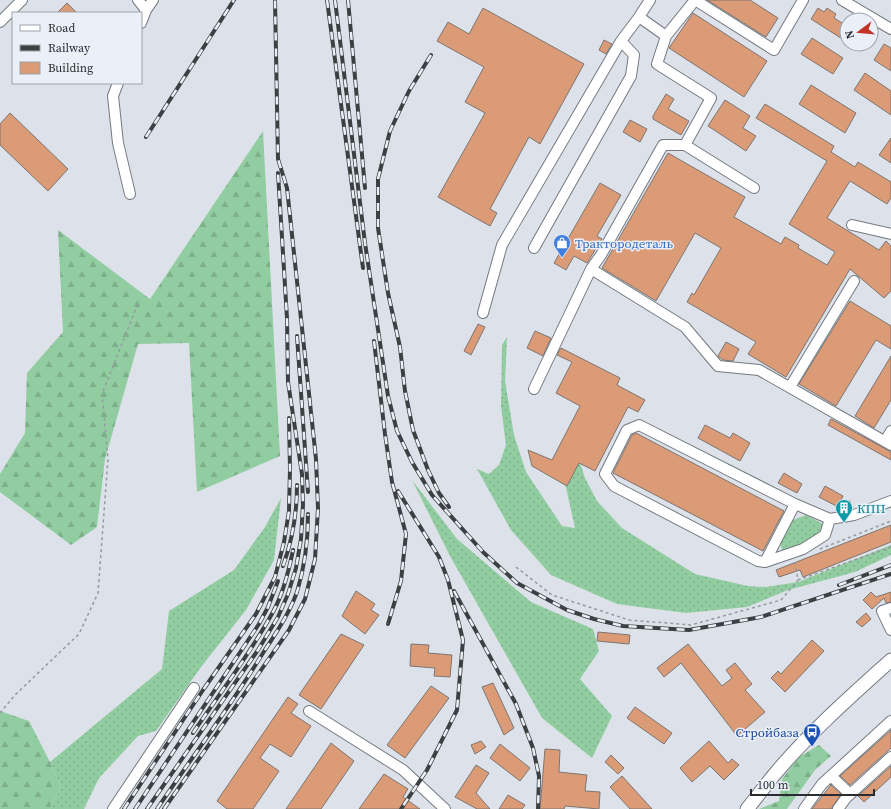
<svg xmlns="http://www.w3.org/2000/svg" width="891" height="809" viewBox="0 0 891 809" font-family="'Source Serif 4',serif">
<defs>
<pattern id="grass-dots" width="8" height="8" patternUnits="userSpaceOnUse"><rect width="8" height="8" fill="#91cda0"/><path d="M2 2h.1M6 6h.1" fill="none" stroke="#7db08a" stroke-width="1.8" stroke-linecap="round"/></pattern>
<pattern id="forest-firs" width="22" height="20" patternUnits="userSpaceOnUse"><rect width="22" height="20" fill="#91cda0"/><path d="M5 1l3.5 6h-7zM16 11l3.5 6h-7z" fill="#7db08a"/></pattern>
</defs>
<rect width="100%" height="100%" fill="#dde2ea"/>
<path fill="url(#grass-dots)" d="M507,337L505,381L514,435L526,472L562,526L575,528L565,483L579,460L585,478L597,501L622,528L695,574L748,586L766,587L798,582L891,545V555L855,572L788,590L747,607L686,613L617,604L551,575L511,530L477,469L489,474L499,465L506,445L501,406L502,345Z
M412,480L457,539L531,602L593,629L599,651L580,679L612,716L592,758L542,718L450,556Z
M281,498L274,560L246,610L201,667L156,731L138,736L99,778L84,809H49L61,788L50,762L162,669L169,611L234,570L265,527Z
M806,515L823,524C817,542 798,547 782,550L780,541L793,520Z"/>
<path fill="url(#forest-firs)" d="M263,131L280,456L197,492L189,343L138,344L105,459L97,527L71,545L0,492V474L25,433L27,373L63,332L58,230L150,299Z
M0,711L29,721L50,762L61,788L49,809H0Z
M819,745L831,756L815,770L787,809H759L779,801L782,779L799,757Z"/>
<path fill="#db9b77" stroke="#7d7571" d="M707,0H750L778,18L766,37Z
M67,3L77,13H57Z
M483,8L584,64L540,144L529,137L490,209L497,213L490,226L438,197L485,113L465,102L484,67L437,41L448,22L469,34Z
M818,8L824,12L827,8L836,14L834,18L847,26V42L811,19Z
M693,13L767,61L744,97L669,48Z
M812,38L843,58L833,74L801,54Z
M604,40L612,44L606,54L599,50Z
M884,44L891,48V71L874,60Z
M865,73L891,91V115L854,90Z
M811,85L856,113L845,133L799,104Z
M666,94L674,99L668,109L689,121L681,135L653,119V116Z
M725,100L750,116L743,128L756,136L746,151L708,126Z
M765,104L834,146L831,152L855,167L858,162L891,182V198L887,204L850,181L827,218L879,250L886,241L891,246V291L884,298L850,269L786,377L748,354L756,342L687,302L692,293L694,295L721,248L695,233L656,301L602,268L668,153L745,197L734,217L781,244L785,237L799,245L798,248L827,265L835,252L789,224L827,161L756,118Z
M10,113L68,169L48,191L0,145V124Z
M630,120L647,129L640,142L623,132Z
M891,138V163L879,155Z
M600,183L621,195L597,236L602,239L587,263L574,256L566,270L554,263Z
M850,301L891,326V349L876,340L836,406L799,384Z
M478,324L485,327L471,355L464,351Z
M535,331L551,338L543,356L527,348Z
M726,342L739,349L733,361L723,360L718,356Z
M561,348L620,378L617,385L645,400L638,412L628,407L595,471L579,463L567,486L532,466L528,450L552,460L580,406L556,393L572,362L557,355Z
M891,356V400L874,428L855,416Z
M831,419L891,452V460L828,425Z
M705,425L730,438L733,433L750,443L740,461L698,438Z
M636,433L784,511L763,551L613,473L632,435Z
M784,473L802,484L797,493L778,483Z
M825,486L843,496L839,504L850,501L852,509L844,510L819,497Z
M891,525V542L803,577L800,570L779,577L776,570Z
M356,591L375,604L371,610L379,615L365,634L342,616Z
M871,592L876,597L891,592V602L886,603L884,598L872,609L863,600Z
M866,613L871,619L862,627L856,622Z
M598,632L630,635L629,644L597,641Z
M341,634L364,645L321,709L299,695Z
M812,640L824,651L785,692L771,678L778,671L781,674Z
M411,644L429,645L428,653L452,655L450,677L434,676L435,668L410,666Z
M688,644L722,686L732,678L726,670L735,663L752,684L745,690L765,712L737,736L681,663L664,677L657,668Z
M493,683L514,728L504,735L482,687Z
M431,686L449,698L405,758L387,745Z
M288,697L298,704L291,713L311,726L291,757L270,744L260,758L279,771L253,809H227L217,801Z
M635,707L672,733L664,744L627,718Z
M891,730V748L850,785L840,776Z
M481,741L486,747L475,754L471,745Z
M709,741L728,763L732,759L739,765L724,780L710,766L692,782L680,768Z
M331,743L354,761L321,809H286Z
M500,744L530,768L520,781L490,758Z
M545,749L560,750L559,772L587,775L585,791L600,792L599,809L565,806L564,809H540Z
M611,755L624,768L618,774L605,762Z
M476,765L489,773L476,793L490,809H477L455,797Z
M891,766V777L864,802L858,796Z
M384,774L408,789L403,797L420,809H359Z
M622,776L652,809H630L610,787Z
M831,785L841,794L831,809H812Z
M508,795L525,805L522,809H499Z"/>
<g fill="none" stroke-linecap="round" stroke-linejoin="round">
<defs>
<path id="minor" d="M138,0L146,10
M842,0L891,29
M639,17L666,36
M0,22L22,0
M141,23L146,10L153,0
M118,83L113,96L118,143L130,194
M685,145L754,188
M852,225L891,234
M534,248L631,76L634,55L621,41L639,17L650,0
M591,269L685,327L718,366L759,370L891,445
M483,313L502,245L621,41
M790,387L854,281
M534,389L591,269L601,255L663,145H685L711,98L657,64L666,36L695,0L774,50L803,0
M885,441L891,431
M830,519L825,535L803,549L765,562L758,561L614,486L605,474L627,430L639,425L795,504L830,519L854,515L891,501
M765,562L795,504
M891,608L882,611L891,630
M309,711L403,770L445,809
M831,776L850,794
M113,809L194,688
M804,809L822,784L891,721
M838,809L846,798L891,757"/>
<path id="major" d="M747,809C756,798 765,786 774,775C809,733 850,697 891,660"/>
</defs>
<use href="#minor" stroke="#747980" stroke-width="12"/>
<use href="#major" stroke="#747980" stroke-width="15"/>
<path stroke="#95999f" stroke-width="1.5" stroke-dasharray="3 3" stroke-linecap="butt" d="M820,549L891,521
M795,562L798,580L891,547
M516,567L552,595L629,620L691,625L781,600L798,580
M0,713L15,695L79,634L98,593L108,459L102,394L139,301"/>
<use href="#minor" stroke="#fff" stroke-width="10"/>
<use href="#major" stroke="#fff" stroke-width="13"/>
<defs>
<path id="rail" d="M327,0L363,268
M335,0L365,243L388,396L397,431L412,462L432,495L483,552L517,583L567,610L594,619L623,626L689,630L761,617L891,574
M348,0L365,188
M431,55L409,91L390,131L378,179V228L388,293L400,347L405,391L413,430L428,470L439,493L449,507
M146,137L234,0
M297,336L308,492
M374,341L385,434L392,482L406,534L401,581L388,624
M398,491L439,557L448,580L463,640L457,710L427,770L401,809
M283,566C292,541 297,512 297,485
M839,585L891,565
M454,591L516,704L533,748L539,776L538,809
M193,733C220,693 250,654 273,612C283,594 289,570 293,550
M124,809L203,690L256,614L275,577L284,542L289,511L290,469L289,418
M135,809L259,624L268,607L278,581
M147,809L258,650L278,617L288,594L296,568L301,539L303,505L302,474L288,382L287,318L278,173
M157,809C192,757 230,707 263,653C276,633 289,614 297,592C305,566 308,540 308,514
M164,809L289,630L305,599L315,559L318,508L316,459L287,188L278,159L275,0"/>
</defs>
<use href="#rail" stroke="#3d4043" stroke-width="4"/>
<use href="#rail" stroke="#ebf0f8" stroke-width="2.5" stroke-dasharray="8" stroke-linecap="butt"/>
</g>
<defs>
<symbol id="shop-pin" viewBox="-11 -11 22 30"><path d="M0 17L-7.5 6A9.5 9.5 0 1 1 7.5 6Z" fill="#3f7fe0" stroke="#ebf0f8"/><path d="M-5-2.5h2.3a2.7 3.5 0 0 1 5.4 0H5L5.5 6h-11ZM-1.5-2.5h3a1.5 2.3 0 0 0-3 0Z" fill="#fff"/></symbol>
<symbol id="building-pin" viewBox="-11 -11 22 30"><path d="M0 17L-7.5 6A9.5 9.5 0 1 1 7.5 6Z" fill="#0f9aa8" stroke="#ebf0f8"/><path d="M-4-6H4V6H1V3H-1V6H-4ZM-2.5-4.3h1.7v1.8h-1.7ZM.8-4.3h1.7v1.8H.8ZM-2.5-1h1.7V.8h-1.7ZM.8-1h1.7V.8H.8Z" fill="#fff"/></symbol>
<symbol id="bus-pin" viewBox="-11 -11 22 30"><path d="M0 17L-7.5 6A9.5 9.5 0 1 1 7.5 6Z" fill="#1a4fb4" stroke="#ebf0f8"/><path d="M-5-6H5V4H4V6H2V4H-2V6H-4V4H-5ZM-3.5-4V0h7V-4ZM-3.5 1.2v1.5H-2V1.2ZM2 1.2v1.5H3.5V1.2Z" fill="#fff"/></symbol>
</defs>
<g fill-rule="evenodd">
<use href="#shop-pin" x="552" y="233" width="20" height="27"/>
<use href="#building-pin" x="834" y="498" width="20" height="27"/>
<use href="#bus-pin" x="802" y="722" width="20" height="27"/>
</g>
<g text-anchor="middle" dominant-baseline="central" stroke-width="3" stroke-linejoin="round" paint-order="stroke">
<g font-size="13" fill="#366cbe" stroke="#ebf0f8" text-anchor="start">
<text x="575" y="243">Трактородеталь</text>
</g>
<g font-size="13" fill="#0d838f" stroke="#ebf0f8" text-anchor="start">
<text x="857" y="508">КПП</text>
</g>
<g font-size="13" fill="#164399" stroke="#ebf0f8" text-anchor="end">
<text x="799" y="732">Стройбаза</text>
</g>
</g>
<rect x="12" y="12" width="130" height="72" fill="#ebf0f8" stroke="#9ea2a8"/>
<rect x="20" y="25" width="20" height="6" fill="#ffffff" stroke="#9ea2a8"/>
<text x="48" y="32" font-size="12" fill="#2a2c2f">Road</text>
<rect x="20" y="45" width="20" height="6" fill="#3d4043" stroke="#9ea2a8"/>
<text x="48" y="52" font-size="12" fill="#2a2c2f">Railway</text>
<rect x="20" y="62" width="20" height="12" fill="#db9b77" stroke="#9ea2a8"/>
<text x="48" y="72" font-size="12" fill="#2a2c2f">Building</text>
<g transform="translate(859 32) rotate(254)"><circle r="19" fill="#ebf0f8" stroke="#9ea2a8"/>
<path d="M0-3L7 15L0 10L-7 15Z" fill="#c13427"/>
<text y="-6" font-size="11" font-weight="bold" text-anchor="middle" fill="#2a2c2f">N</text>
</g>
<path d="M751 789v6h123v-6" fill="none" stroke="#2a2c2f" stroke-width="2"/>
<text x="757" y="789" font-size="12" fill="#2a2c2f" stroke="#ebf0f8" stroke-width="3" paint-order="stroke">100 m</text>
</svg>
